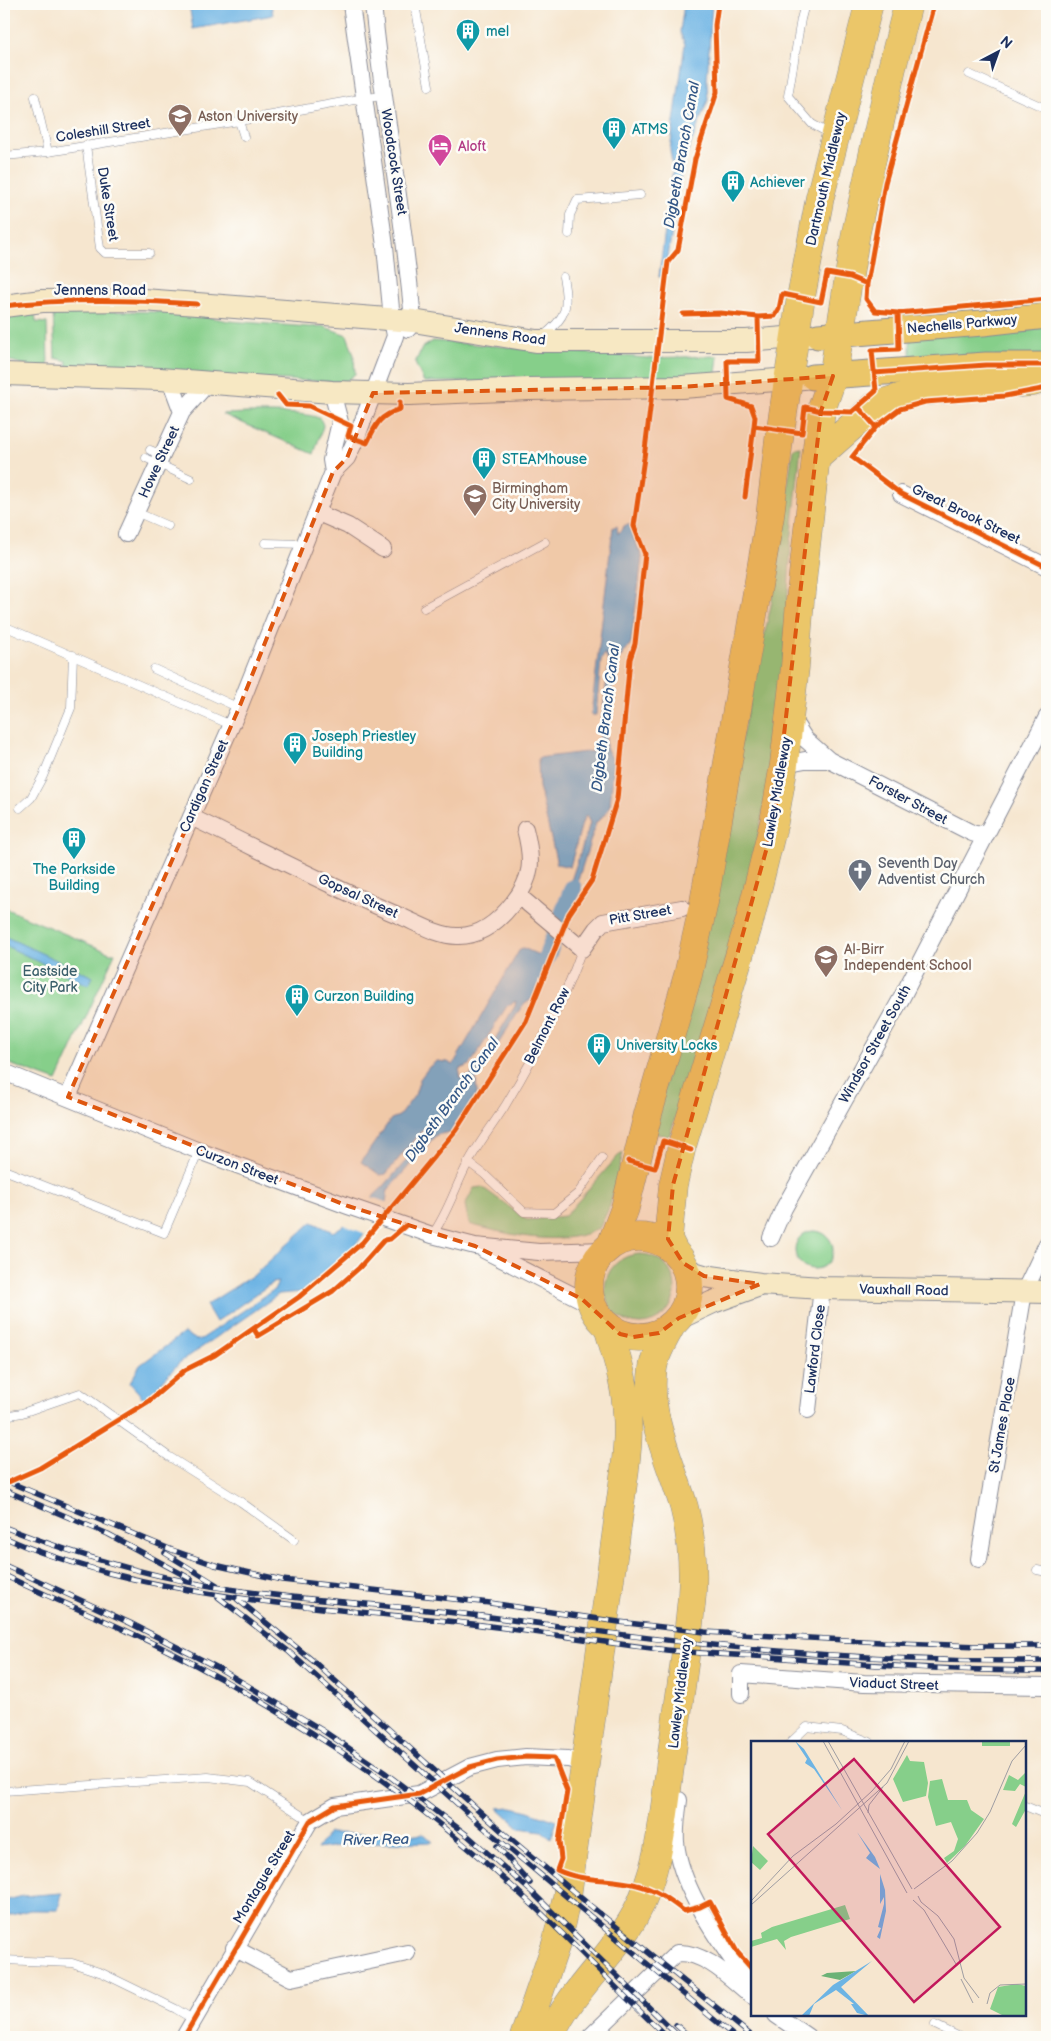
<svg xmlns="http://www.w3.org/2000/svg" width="1051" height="2041" viewBox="0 0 1051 2041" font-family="'Balsamiq Sans',sans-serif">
<rect width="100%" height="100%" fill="#fdfcf7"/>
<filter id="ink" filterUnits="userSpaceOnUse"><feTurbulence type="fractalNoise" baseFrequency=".02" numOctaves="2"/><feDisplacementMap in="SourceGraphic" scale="10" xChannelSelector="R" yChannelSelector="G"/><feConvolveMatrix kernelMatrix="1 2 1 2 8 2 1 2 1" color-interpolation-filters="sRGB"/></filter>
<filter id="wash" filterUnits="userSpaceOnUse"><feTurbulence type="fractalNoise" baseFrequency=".0096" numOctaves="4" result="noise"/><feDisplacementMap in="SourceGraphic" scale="20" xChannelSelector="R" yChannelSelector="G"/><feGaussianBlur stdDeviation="1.12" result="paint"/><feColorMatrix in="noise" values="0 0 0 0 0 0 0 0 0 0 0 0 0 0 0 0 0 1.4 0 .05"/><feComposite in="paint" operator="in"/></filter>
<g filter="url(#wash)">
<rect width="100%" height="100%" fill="#f6e6cf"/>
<path fill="#86cf8a" stroke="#507f74" d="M53,311L182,312L229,321L310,327L322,326L347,335L354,355L355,374L345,382L66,372L67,361L55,358Z
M35,313L36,322L47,323L48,370C32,370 19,361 4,360V316Z
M1047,325V356L910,358V334Z
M433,341L648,358L718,356L716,374L636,381L424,382L415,363L422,348Z
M249,413C262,413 312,412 320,419C321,420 323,424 323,426L314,454L222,414Z
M801,447L791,544L782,691L768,788L750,874L716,997L669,1137L654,1133L771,605L793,448Z
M4,908L110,953H115L57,1081L4,1062Z
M623,1153L610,1206L599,1229C590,1232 582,1236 573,1237C539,1242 502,1233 469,1224L465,1205L474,1188L482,1187L527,1220L565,1216L618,1156Z
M795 1250a19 19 0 1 1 38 0a19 19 0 1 1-38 0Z
M605 1289a35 35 0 1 1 70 0a35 35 0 1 1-70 0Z"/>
<path fill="#6db4e4" stroke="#4472a1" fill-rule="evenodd" d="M189,4H271L273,15L193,29Z
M684,4H712L707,81L708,100L682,167L665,276L659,277L673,169L670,150L685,44L680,32Z
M625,525H632L631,531L642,557L631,643L615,665L614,675L606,737V748L614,762L610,805L607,812L596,823L567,915L562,908L590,823L586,815L582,823L570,867L557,864L539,787L538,758L594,751L598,747L609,664L605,653L601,660L596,715H591L613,527L617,526L618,534Z
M4,936L93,977L88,985L4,945Z
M523,948L539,955L544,952L550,960L532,999L522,1006L476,1079L477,1094L450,1132L436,1135L388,1190L386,1202L358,1242L312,1283L302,1292L279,1294L224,1332L179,1363L145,1400L130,1383L140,1365L184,1333L197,1340H200L275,1289L278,1282L272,1283L216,1322L206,1305L255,1274L312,1222L333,1232L341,1227L384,1186L431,1132L432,1126L423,1129L386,1174L380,1175L361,1162L391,1119L399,1116L415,1095L420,1079L429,1067L437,1061L448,1062L453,1065L520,949ZM516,1001L515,1006L478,1067L470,1076L461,1079L459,1069L470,1065L507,1006Z
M511,1807L525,1810L557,1821L551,1839L542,1831L520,1828L498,1808Z
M328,1833L417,1835L423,1833L433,1842L352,1844L317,1849Z
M62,1893L58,1910H30L4,1917V1901L23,1896Z"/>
<path fill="#f6e6cf" d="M369,1196L388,1203L366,1234L341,1224Z"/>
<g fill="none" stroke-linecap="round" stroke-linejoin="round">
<path stroke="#6db4e4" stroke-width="18" d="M535,977L547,956L573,888"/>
</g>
</g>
<g filter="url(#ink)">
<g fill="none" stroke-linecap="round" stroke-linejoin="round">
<defs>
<path id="lane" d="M415,4L429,86
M805,4L801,19L788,96L812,124L832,135
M969,74L1047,109
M35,97L48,152
M239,121L244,137
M86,145L100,248L105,253H149
M4,156L48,152L239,121L365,98L384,96
M569,234L570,215L577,200L640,195
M543,336C567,317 569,307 563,277
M150,450L162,455
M146,458L191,479
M136,512L168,526
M265,543L305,544
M424,608L545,542
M4,626L231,725
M154,669L239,708
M20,808L31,798L43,776L71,708L73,655
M468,1162L484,1174L524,1212L554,1213L578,1193L602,1158
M4,1170L164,1233L199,1151
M432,1235C448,1213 455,1187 468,1163C478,1144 493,1125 505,1106C535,1056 563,1004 582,949
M4,1416L22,1413L80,1393L168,1456L241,1502L294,1540
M1037,1570L1047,1572
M791,1742L807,1727L842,1731L870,1742
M4,1791L208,1777L250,1782L310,1821
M1025,1806L1047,1815
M4,1960L72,1963L102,1973L176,2009L194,2020
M935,2025L960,2037"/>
<path id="street" d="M373,4C383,110 404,215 413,321L408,329
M170,380L182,412
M332,392L340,422L331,460L333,472
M901,494L1047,567
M318,513L348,526L383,549
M126,534L182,412L208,383
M790,716L805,739L829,760L968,831C975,835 981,836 988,830
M784,764L805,760H829
M191,817C260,850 329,886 400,916C417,923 438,936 457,936C481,937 499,921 513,903C533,878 533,860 525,829
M519,896L582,949L596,929L603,922L682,908
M4,1072L199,1151L348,1206L432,1235L475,1246L539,1252L605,1250
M68,1097L239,708L333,472L347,458L356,439L395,336L392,319L385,246L351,4
M771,1238L784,1208L901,999L1047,717
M484,1250L592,1305
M808,1410L822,1288
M979,1559L1024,1292L1047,1244
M741,1694V1674L864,1683L1047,1686
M679,1800C677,1814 675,1828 676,1842C680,1889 724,1950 752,1986
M234,1948L291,1978L407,1953
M776,2015L808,2037
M184,2037L310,1821L335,1806L419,1794L470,1767L497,1760L526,1757L568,1759L585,1763
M590,2037L677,1953C705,1951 732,1980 752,1996"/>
<path id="secondary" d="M4,306L42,301L143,300L197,304L413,321L536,341H746L810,336
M4,374L160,379L332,392L409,394L529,389L682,387L804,378
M683,1263L694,1273L704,1276L760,1284L822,1288L1047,1292
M679,1318L713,1302L757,1286"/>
<path id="primary" d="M818,336L983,323L1047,316
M813,377L986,365H1047"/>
<path id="highway" d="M817,457L876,405L918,392L1033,382L1047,377
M589 1287a50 50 0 1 1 100 0a50 50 0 1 1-100 0Z
M611,1245L625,1208L648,1114L688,975L704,902L770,516L779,440L801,297L820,197L869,4
M674,1251L668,1239L673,1185L682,1146L749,923L774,822L784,764L795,667L800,601L821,411L833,376L856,232L892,68L908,4
M524,2037L556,1944L567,1897L625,1469C627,1451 629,1433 627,1415C626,1385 616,1355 608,1327
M550,2037C570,1991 610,1960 634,1917C662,1867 664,1806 672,1752C679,1699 688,1646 692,1594C694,1565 691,1535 684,1507C671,1462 646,1416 653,1368C655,1353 664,1340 671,1326"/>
</defs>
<use href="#lane" stroke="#888a96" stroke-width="9"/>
<use href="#street" stroke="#888a96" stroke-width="18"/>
<use href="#secondary" stroke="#888a96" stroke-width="24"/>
<use href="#primary" stroke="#888a96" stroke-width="27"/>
<use href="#highway" stroke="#888a96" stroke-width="29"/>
<use href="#lane" stroke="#fff" stroke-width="8"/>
<use href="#street" stroke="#fff" stroke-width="16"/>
<use href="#secondary" stroke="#f7e8c3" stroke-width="22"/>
<use href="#primary" stroke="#ebc669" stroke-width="25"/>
<use href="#highway" stroke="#ebc669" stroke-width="28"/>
<defs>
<path id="rail" d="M4,1480L172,1550L215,1565L282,1580L490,1603L619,1622L705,1632L899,1643L979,1646H1047
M4,1490L108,1534L191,1579
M4,1527C83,1558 165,1581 249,1592C318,1601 387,1605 455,1613C538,1622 620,1636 703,1644C817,1656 932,1662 1047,1661
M4,1537C38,1553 73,1563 109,1573C223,1602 339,1609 456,1622C529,1630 603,1643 676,1651C708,1654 740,1655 772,1657C864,1665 955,1671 1047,1671
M165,1553L217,1585
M4,1565L130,1623L220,1669L322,1730L384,1772L467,1835L533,1893L679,2037
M4,1575C44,1595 86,1612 127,1631C199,1664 268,1704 334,1747C407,1795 475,1851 539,1911C582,1952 623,1996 667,2037
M218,1597L288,1651L482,1826L735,2037
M237,1599L312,1660L505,1834L592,1907L753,2037
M497,1846L530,1883
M676,2025L690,2037"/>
</defs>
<use href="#rail" stroke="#1b2f5e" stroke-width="5.5"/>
<use href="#rail" stroke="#fdfcf7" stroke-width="4" stroke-dasharray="11" stroke-linecap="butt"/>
<defs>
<path id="cycleway" d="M867,284L885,183L934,4
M4,306C68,298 133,300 197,304
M898,313L899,349L872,350L876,391L852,412L821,411L805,407L802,433L754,426L755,417L751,406L728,399L727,361H759L758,317L775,316L779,309L782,294L821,302L827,273L850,277L867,284L866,299L875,311L898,313L1047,299
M683,314L721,313L758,317
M874,373L986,365H1047
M278,395L286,405L309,406L351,426L348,436L367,443C376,424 379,416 400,409V402
M858,407L876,427L852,457L901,494L1047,567
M876,427L900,409L925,402L1005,396L1047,388
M745,497L754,426
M628,1161L655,1168L663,1141L691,1150
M254,1329L258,1336L333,1291L359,1268L384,1240L390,1239L405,1226
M4,1484L40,1468L149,1401L185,1370L215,1355L299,1297L362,1243L456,1130L526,1021L569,914L592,880L617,799L630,659L635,644L645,554L634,526L644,458L668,262L678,250L695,159L717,92L715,25L718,4
M184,2037L310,1821L335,1806L419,1794L470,1767L497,1760L526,1757L554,1758L567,1791L559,1841L561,1859L557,1870C582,1882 610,1878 637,1885C655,1889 669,1900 684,1911L700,1907L710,1902L737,1952L752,1969"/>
</defs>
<use href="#cycleway" stroke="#fdfcf7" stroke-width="8"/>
<use href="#cycleway" stroke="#e8590c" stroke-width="5"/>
</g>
</g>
<path fill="#de5710" fill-opacity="0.2" stroke="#de5710" stroke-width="4" stroke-dasharray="10 6" stroke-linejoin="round" d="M833,376L821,411L774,822L673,1185L668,1239L683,1263L704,1276L760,1284L679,1318L659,1333L633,1337L620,1334L582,1299L475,1246L348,1206L68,1097L239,708L333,472L347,458L373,393L682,387Z"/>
<defs>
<symbol id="building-pin" viewBox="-11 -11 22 30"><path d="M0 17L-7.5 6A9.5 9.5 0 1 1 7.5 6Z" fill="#0f9aa8" stroke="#fdfcf7"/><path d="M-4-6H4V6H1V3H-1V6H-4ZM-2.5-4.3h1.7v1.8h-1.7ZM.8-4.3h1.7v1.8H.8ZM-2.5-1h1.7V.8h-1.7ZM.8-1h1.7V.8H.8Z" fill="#fff"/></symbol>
<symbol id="university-pin" viewBox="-11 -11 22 30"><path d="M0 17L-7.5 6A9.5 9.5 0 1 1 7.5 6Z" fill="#8d6e63" stroke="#fdfcf7"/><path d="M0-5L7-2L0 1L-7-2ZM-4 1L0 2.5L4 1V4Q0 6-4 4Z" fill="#fff"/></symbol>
<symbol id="hotel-pin" viewBox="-11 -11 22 30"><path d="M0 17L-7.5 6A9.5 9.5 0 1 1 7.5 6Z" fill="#d1479c" stroke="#fdfcf7"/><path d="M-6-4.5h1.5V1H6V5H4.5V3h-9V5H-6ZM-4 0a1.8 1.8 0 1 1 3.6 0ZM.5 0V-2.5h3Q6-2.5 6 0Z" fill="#fff"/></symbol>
<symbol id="church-pin" viewBox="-11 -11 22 30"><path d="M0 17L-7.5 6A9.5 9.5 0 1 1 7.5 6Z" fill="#6b7280" stroke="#fdfcf7"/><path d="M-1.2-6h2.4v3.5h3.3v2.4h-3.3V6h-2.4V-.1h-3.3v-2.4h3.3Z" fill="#fff"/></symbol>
<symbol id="school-pin" viewBox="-11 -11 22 30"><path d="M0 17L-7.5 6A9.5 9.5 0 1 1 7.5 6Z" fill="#8d6e63" stroke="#fdfcf7"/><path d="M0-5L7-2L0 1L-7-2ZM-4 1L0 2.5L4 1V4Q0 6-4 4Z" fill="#fff"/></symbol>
</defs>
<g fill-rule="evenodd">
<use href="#building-pin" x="454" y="17" width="28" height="38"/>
<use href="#university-pin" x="166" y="102" width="28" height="38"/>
<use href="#building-pin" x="600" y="115" width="28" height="38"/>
<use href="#hotel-pin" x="426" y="132" width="28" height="38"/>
<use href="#building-pin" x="719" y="168" width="28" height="38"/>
<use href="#building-pin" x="470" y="445" width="28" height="38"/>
<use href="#university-pin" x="461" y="482" width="28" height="38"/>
<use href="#building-pin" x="281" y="730" width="28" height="38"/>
<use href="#building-pin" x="60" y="825" width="28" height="38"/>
<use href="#church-pin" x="846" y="857" width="28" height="38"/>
<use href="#school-pin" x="812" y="943" width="28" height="38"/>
<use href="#building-pin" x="283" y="982" width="28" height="38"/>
<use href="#building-pin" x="585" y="1031" width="28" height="38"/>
</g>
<g text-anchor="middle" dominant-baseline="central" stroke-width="5" stroke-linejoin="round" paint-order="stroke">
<g font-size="14" fill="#0d838f" stroke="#fdfcf7" text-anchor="start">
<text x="486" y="31">mel</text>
<text x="632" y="129">ATMS</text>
<text x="750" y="182">Achiever</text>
<text x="502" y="459">STEAMhouse</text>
<text x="312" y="736">Joseph Priestley<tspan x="312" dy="16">Building</tspan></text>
<text x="74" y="869" text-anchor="middle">The Parkside<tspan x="74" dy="16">Building</tspan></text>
<text x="314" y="996">Curzon Building</text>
<text x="616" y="1045">University Locks</text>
</g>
<g font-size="14" fill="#785e54" stroke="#fdfcf7" text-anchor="start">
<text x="198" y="116">Aston University</text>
<text x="492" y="488">Birmingham<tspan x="492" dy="16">City University</tspan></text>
<text x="844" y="949">Al-Birr<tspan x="844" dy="16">Independent School</tspan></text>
</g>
<g font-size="14" fill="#1b2f5e" stroke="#fdfcf7">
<text transform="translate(103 130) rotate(-9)">Coleshill Street</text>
<text transform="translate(394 162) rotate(81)">Woodcock Street</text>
<text transform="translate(826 179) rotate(-77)">Dartmouth Middleway</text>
<text transform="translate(108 204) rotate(81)">Duke Street</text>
<text x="100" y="290">Jennens Road</text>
<text transform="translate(962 324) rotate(-5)">Nechells Parkway</text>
<text transform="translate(500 334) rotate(8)">Jennens Road</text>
<text transform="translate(159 462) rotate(-65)">Howe Street</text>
<text transform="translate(966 514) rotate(26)">Great Brook Street</text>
<text transform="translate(204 786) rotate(-66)">Cardigan Street</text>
<text transform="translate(777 792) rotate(-80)">Lawley Middleway</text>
<text transform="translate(908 800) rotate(28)">Forster Street</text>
<text transform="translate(358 896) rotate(25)">Gopsal Street</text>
<text transform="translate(640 915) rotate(-10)">Pitt Street</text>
<text transform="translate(547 1026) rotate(-63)">Belmont Row</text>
<text transform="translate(875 1044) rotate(-61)">Windsor Street South</text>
<text transform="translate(237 1165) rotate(21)">Curzon Street</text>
<text transform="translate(904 1290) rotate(1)">Vauxhall Road</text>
<text transform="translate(815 1349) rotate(-83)">Lawford Close</text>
<text transform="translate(1002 1425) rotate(-80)">St James Place</text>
<text transform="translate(894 1684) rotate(2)">Viaduct Street</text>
<text transform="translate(680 1693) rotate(-83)">Lawley Middleway</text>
<text transform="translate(264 1877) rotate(-59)">Montague Street</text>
</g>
<g font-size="14" fill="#b23c85" stroke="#fdfcf7" text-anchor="start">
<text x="458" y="146">Aloft</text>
</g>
<g font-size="14" fill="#5b616d" stroke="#fdfcf7" text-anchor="start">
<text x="878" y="863">Seventh Day<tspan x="878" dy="16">Adventist Church</tspan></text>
</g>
<g font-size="14" fill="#3b5f6b" stroke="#fdfcf7">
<text x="50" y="971">Eastside<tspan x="50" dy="16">City Park</tspan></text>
</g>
<g font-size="15" font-style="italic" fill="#345786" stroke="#fdfcf7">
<text transform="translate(682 155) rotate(-80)">Digbeth Branch Canal</text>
<text transform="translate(606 718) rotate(-83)">Digbeth Branch Canal</text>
<text transform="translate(452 1100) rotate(-54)">Digbeth Branch Canal</text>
<text transform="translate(376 1840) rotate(-1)">River Rea</text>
</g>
</g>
<g transform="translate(751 1741)">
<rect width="275" height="275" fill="#f6e6cf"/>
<path d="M231,0H259V5H231ZM156,14L159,20L173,21L177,42L175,55L152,61L142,38ZM275,31V46L269,43L264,50L252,49L258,34L267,39ZM191,38L197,59H216L220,69L233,78L214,105L196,122L193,117L203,110L207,98L200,81L185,85L177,56L179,40ZM275,50V68L265,86L261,83ZM2,105L17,120L9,129L0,121ZM94,164L99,178L40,196L33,200L35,209L26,198L0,206V200L11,197L10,192L21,186ZM266,243L275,245V275H253L239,268L247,246Z" fill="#86cf8a"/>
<path d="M105,230L89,239L70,235L76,232Z" fill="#6cb276"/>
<path d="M44,0L53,8L91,69L63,28L54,22L56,18ZM106,91L124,116L129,128L115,117L119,112ZM129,133L134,149L135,170L129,198L126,196L130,187L127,186L133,163V156L129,163ZM121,220L90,246L118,275L106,272L100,263H103L85,249L63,263L58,275H50L82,244Z" fill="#6db4e4"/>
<path fill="none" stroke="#9e9da2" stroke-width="1" d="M72,0L156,152M77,0L161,148M117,72L118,64L132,46M163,148L201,120L226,92L239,71L261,20L275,4M167,155L170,161L187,175L203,198L213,237L228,257M1,159L42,115L85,83L121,50L140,28L154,0M162,159L173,169L205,223M0,164L136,42L158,0M210,238L222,262M236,263L239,252L249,244L275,243"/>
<path fill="#c2185b" fill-opacity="0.15" stroke="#c2185b" stroke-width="2.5" d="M103,18L249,186L163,261L17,93Z"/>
<rect width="275" height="275" fill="none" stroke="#1b2f5e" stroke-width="2.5"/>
</g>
<rect width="1051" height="2041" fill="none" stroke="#fdfcf7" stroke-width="20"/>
<g transform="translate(998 52) rotate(41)" stroke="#fdfcf7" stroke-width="4" paint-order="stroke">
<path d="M0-4L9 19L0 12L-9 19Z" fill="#1b2f5e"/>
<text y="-8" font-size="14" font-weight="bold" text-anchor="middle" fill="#1b2f5e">N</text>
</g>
</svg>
